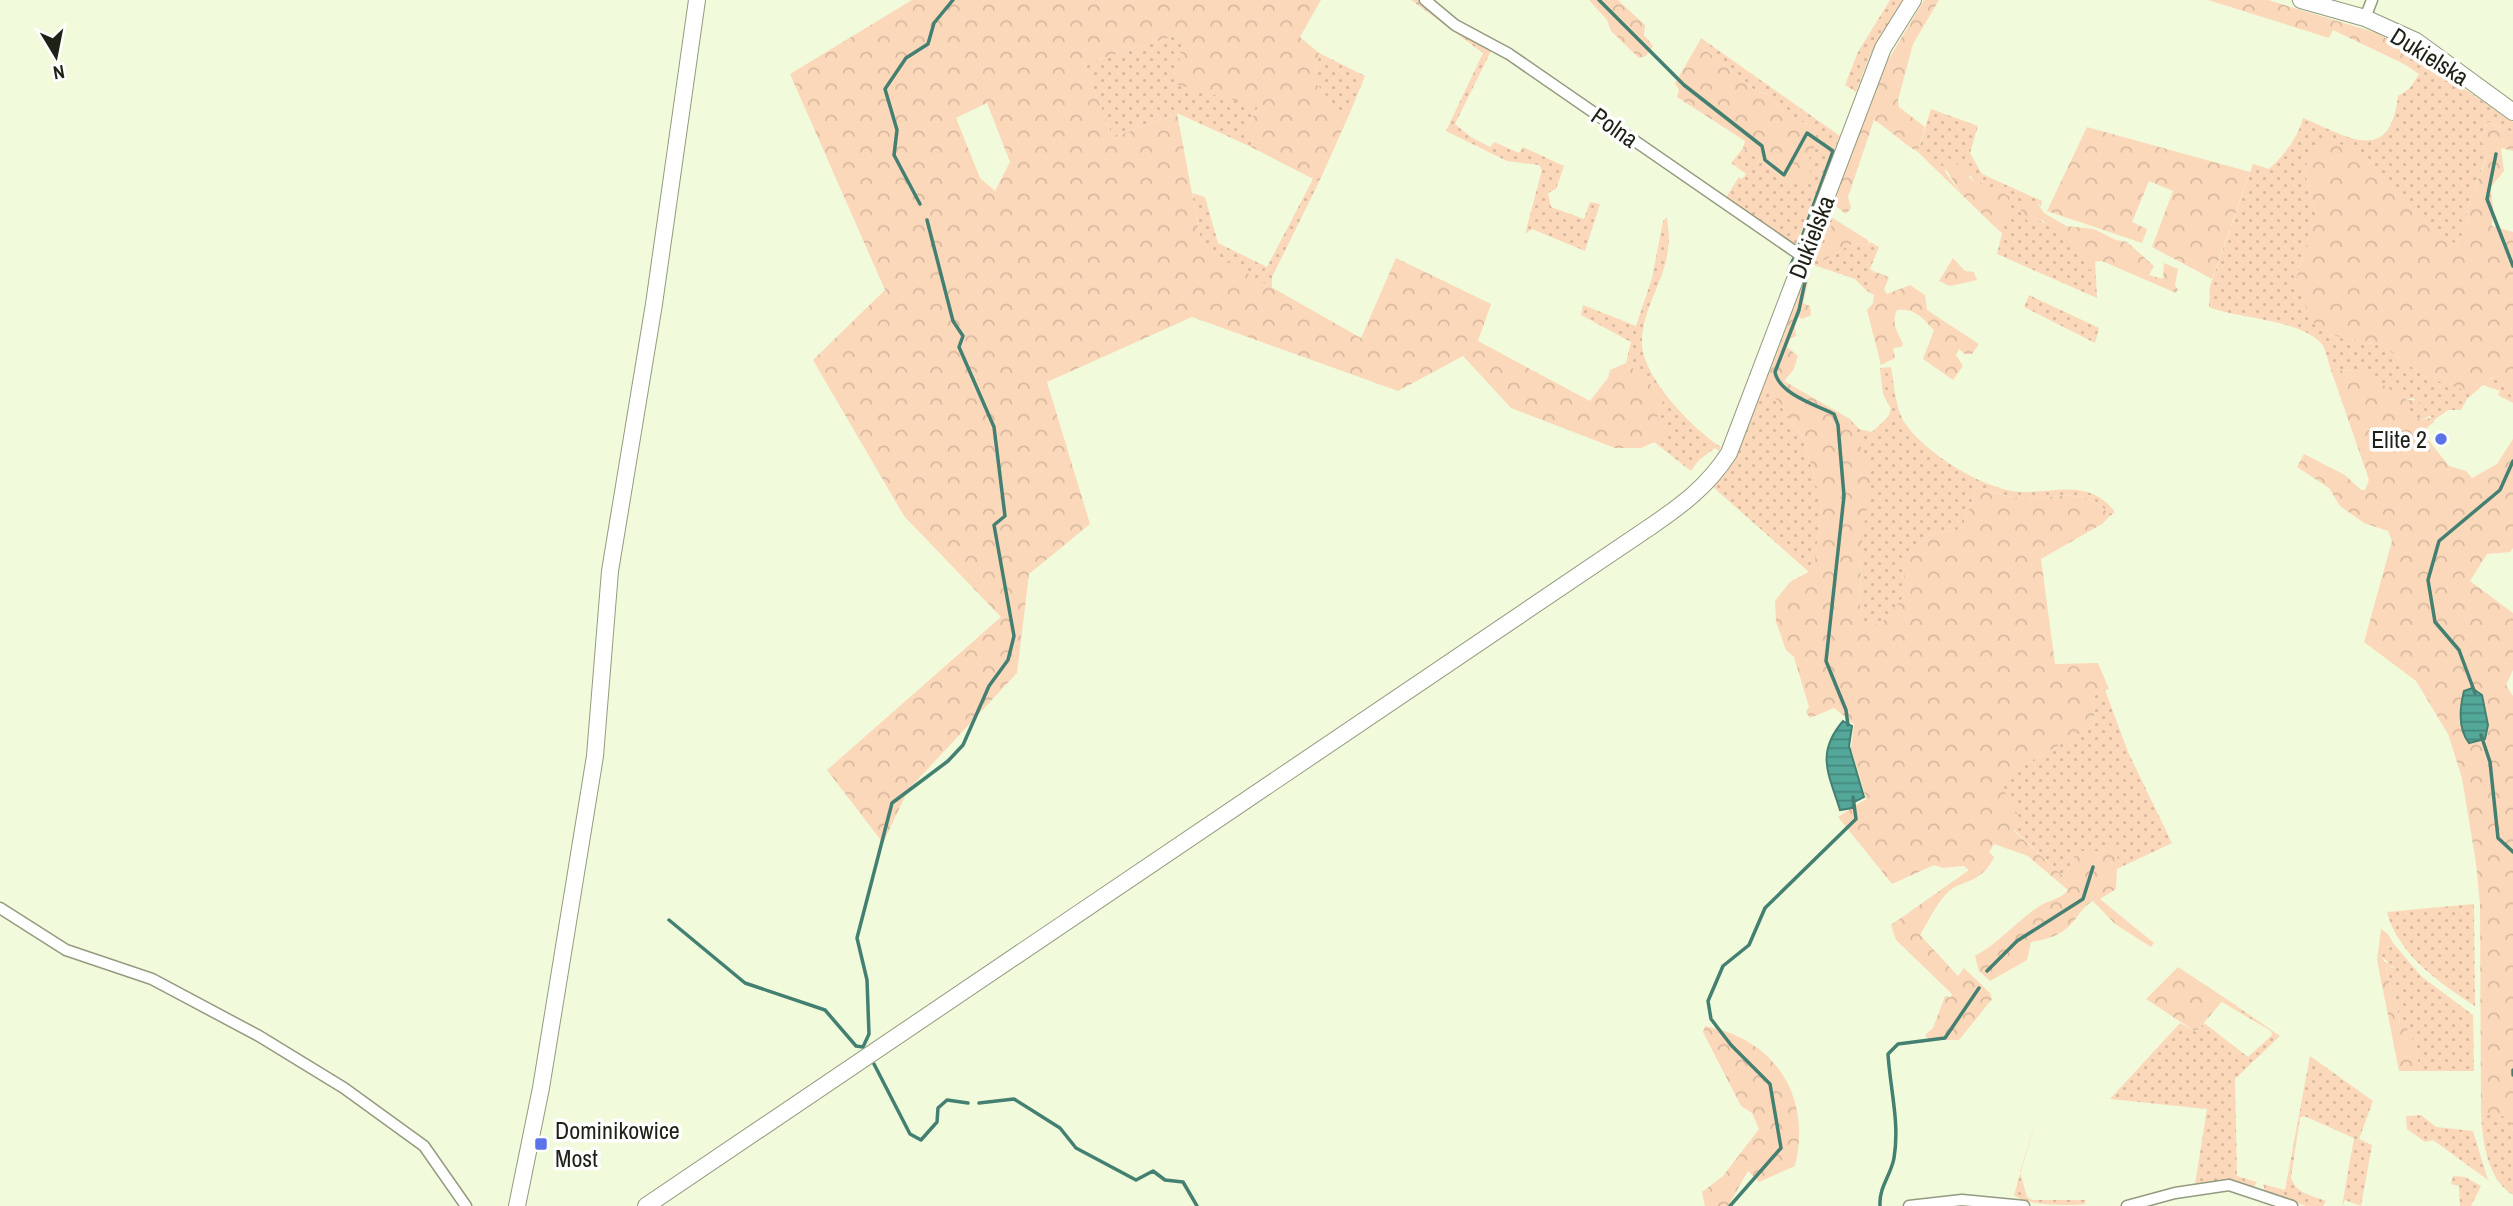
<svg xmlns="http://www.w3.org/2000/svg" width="2513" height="1206" viewBox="0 0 2513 1206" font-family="'Archivo Narrow',sans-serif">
<defs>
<pattern id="grass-dots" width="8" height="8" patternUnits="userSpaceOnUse" patternTransform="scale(1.75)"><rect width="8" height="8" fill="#fcd8ba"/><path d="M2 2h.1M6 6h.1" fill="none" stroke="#d8b99f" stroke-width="1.8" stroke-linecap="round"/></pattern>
<pattern id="forest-crowns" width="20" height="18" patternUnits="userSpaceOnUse" patternTransform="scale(1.75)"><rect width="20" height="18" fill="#fcd8ba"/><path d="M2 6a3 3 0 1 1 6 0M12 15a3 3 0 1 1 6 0" fill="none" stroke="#d8b99f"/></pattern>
<pattern id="water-rules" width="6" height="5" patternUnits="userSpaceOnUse" patternTransform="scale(1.75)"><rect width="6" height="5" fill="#54a89a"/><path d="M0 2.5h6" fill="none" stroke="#45887d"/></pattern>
</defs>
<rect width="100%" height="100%" fill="#f1fadb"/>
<path fill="url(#grass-dots)" d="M1411,0H1421L1492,49L1455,124L1471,137L1490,147L1494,142L1519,153L1523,147L1564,166L1556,189L1548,193L1551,207L1584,219L1590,202L1600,204L1585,251L1532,229L1525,234L1542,170L1539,165L1507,161L1446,131L1483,53Z
M1890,0H1903L1871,53L1856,92L1845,85L1858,52Z
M1184,33L1258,107L1247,128L1253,137L1251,147L1177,113L1113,138L1084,64Z
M1701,38L1840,136L1795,247L1725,199L1739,177L1742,179L1746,174L1731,163L1743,148L1792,185L1807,164L1809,124C1788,119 1780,112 1769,94L1757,92L1698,44Z
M2411,52L2513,122V133L2488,122L2481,139L2487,155L2466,212L2470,221L2457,244L2433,234L2364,154L2304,168L2316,214L2295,282L2331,335L2382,346L2426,377L2499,379L2513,398V403L2498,395L2500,391L2483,385L2467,399L2461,410H2448L2434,420L2430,416L2421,420L2409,413L2407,406H2416L2414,398L2406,400L2361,371L2331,370C2328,362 2326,349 2321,343C2298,319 2239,319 2209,307L2210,286L2253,164L2269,169C2284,155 2298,138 2303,118C2345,135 2390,168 2398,96L2410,88L2419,74L2404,64Z
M1319,53L1365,76L1349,115L1336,109L1313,79Z
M1931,109L1978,126L1970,153L1982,174L2042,201L2041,206L2036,201L2039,220L2076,241L2091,262L2095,260L2097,298L1997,254L2002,233L1995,227L2005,224L1992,191L1974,183L1971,176L1944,170L1961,194L1918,152Z
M1313,179L1319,182L1272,277V289L1220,258L1201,242L1192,193L1205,197L1218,243L1267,267Z
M1827,215L1834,219L1817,261H1823L1853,243L1869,245L1870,242L1879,247L1870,269L1873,271L1867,291L1855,279L1814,265L1811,259Z
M1667,217C1668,227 1670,239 1668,249C1665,281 1642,309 1642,342C1641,376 1694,430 1721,447L1719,451L1715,448L1699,460L1691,471L1654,442L1662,439L1657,418L1663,400L1646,379L1626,363L1631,342L1581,315L1583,305L1636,326L1652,278L1663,221Z
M2029,295L2099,328L2095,343L2024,307Z
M1891,367C1894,384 1895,405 1903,420C1921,451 1987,493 2025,492C2057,492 2090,479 2115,512L2110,516C2088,484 2052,500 2021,498C2006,497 1992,491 1977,487L1962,528L1928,536L1904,556V596L1880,626L1860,622L1861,552L1850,419L1859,429L1872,432L1888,417L1891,409L1883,394L1880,368Z
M1764,382L1804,439L1822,506L1814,570L1809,572L1713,487L1727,472Z
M2105,690L2128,752L2172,843L2117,869V852L2079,851L2064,877L2013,829L2022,825L2000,785L2026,764L2095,725L2093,694Z
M2474,904V906L2475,1006C2440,983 2398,955 2387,912Z
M2393,943L2421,976L2473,1015L2474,1071H2420L2415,1046L2407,1029L2400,1027C2399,1006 2389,987 2386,966L2395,968L2381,956L2384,948L2391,947Z
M2225,998L2280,1036L2235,1079L2237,1176L2257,1182L2254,1187L2235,1183L2195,1184L2207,1109L2110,1099L2180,1023L2196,1032L2204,1023L2248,1057L2272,1035L2271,1031L2222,1002Z
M2310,1056L2373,1101L2359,1139L2372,1145L2361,1206L2345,1200L2342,1206L2354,1138L2304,1116L2300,1118L2291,1178C2297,1194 2311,1195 2326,1201L2323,1206H2306L2265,1191L2263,1184L2285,1190Z
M2038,1113L2020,1172L2027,1197L2033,1200H2086L2085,1204C2066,1206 2027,1206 2014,1195Z
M2481,1114L2508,1116L2513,1131V1195C2487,1179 2483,1143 2481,1114Z
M2421,1115L2436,1127L2473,1131L2488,1180L2433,1140L2425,1142L2407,1129L2406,1116Z
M2453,1176L2465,1177L2481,1186L2471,1206H2460L2459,1186L2451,1184Z"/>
<path fill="url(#forest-crowns)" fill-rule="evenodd" d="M912,0H1321L1300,37L1319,53L1313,79L1336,109L1349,115L1319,182L1251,147L1253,137L1247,128L1258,107L1175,84L1184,33L1084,64L1113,138L1177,113L1201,242L1220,258L1361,338L1396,258L1491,304L1478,341L1590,401L1608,378L1610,370L1626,363L1646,379L1663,400L1657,418L1666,427L1662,439L1641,448H1615L1511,408L1463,356L1398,391L1192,317L1047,382L1090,524L1029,574L1017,673L908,790L883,843L827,770L1001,617L904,516L813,360L885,290L790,74ZM987,103L1010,162L995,191L980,178L956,118Z
M1589,0H1618L1645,25L1644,35L1653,46L1646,56L1639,58L1611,31L1607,20Z
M1924,0H1939L1913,44L1898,100L1899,107L1925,127L1918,152C1901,142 1890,130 1874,120L1848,197L1851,208L1846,214L1832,203L1887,62Z
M2208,0H2268L2377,33L2411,52L2404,64L2333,30L2329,38Z
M1698,44L1757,92L1769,94C1780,112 1788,119 1809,124L1818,140L1807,163L1811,173L1801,183L1792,185L1743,148L1745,141L1677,97L1679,90L1675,83Z
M2488,122L2513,133V151L2501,148L2504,171L2490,188L2493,206L2492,226L2513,232V398L2499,380L2490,378L2473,393L2426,377L2382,346L2331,335L2312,321L2295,282L2316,214L2304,168L2326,138L2364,154L2433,233L2457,244L2470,221L2466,212L2487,156L2481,139Z
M2087,127L2250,172L2212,279L2152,247L2173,191L2149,181L2132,222L2147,229L2142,243L2047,211Z
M1944,155L1963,168L1974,183H1984L1992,191L1997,189L2010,197L2005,224L1995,227L1961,194L1938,156Z
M2036,201L2044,213L2066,226L2094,229L2116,240L2127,242L2154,266L2149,275L2163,279L2164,263L2178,269L2175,285L2178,290L2176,293L2102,261L2091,262L2090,270L2085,268C2081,232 2062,241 2042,220L2028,222L2021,210L2026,203Z
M1834,219L1868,240L1869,245L1853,243L1823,261H1817Z
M1953,258L1965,271L1974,272L1977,280L1950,286L1939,281Z
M1873,271L1889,277L1884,290L1887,294L1910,285L1925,295L1927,310L1979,344L1972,354H1965L1959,349L1956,355L1963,366L1953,380L1923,359L1934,330C1922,318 1916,308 1897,310C1891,323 1897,332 1903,344L1901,347L1893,348L1895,358L1881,365L1867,310L1873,303L1874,295L1867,291Z
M1805,275L1809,278L1803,303L1810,306L1811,315L1802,319L1799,317L1794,322L1796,336L1790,339L1787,347L1798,356L1794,369L1784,381L1850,419L1871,472L1861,552L1860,622L1880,625L1904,596V556L1928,536L1962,528L1977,487C1991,491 2006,497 2021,498C2052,500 2088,484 2110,516L2102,524L2041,559L2055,664L2098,663L2109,689L2093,694L2095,725L2026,764L2001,785L2023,824L2013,830L2064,877L2079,851H2100L2109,841L2118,847L2116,889L2100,899L2154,943L2151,947L2115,924L2093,901C2082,907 2081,913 2073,922C2061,936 2048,939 2031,942L2027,960L1990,981L1979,971L1975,956C1999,943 2016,922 2038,907C2048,900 2060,900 2068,890L2028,856L1994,844L1989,852L1994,857C1981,885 1963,878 1947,893C1936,904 1928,922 1920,935L1958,976L1964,968L1990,993L1992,999L1959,1040H1929L1925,1035L1933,1028L1945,996L1951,997L1952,994L1896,940L1891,925L1969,870L1964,866L1943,868L1934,865L1892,884L1838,817L1866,799L1851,748L1854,724L1834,708L1810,718L1806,712L1809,707L1794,657L1786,650L1776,622L1775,601L1790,582L1814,569L1822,506L1804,439L1764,382Z
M2331,370L2361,371L2407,400L2421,401L2416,406H2408L2409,412L2421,420L2434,417V422L2422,432L2449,466L2466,471L2472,478L2497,464L2513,439V548L2510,552L2487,554L2470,581L2513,613V670L2506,685L2513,696V1131L2508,1117L2481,1114L2480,905L2476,863L2462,778L2448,734L2416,681L2364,642L2392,541L2388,531L2364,523L2340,506L2329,488L2297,467L2304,454L2345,475L2361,490H2365L2369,480Z
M2381,929L2388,934L2393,943L2391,947L2384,948L2381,956L2385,962L2399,966L2386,967C2389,987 2399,1006 2400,1027L2407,1028L2415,1046L2420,1071H2399L2377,960Z
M2178,967L2225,998L2196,1032L2146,999Z
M1705,1026C1775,1039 1812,1096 1795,1166L1759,1182L1748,1171L1728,1206H1705L1702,1192L1723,1176L1759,1129L1752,1113L1741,1106L1703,1032Z"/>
<path fill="url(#water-rules)" stroke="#448072" stroke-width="2" d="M2472,688L2482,695L2488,725L2485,739L2469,743C2458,729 2460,707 2464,691Z
M1843,721L1852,726L1849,746L1864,797L1854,802L1852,808L1840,810C1829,774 1815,754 1843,721Z"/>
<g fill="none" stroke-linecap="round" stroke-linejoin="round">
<path stroke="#448072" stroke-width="3.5" d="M1599,0L1684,85L1762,146L1765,160L1784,175L1807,133L1833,151L1798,248
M2496,154L2487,199L2513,266
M920,204L894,155L897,130L885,89L906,58L928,44L934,23L953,0
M1788,271L1794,258
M1805,282L1799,310L1775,372C1779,394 1816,405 1834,414L1838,425L1844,496L1826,661L1846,710L1848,725
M2475,693L2459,650L2435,622L2428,580L2439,541L2500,490L2513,461
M2481,735L2490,762L2498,838L2513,852
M669,920L745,983L825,1010L856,1046L863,1047L869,1034L867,980L857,938L892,803L948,761L963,745L989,686L1008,660L1014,636L994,525L1005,516L994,427L959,347L963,336L953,321L927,220
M1987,971L2017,941L2083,899L2093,867
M874,1064L910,1134L921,1140L937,1122L938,1108L947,1100L968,1103
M2513,1070V1075
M979,1103L1014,1099L1060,1128L1076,1148L1136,1180L1153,1171L1165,1180L1183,1182L1197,1206
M1880,1205C1879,1187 1891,1175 1894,1158C1900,1123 1890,1088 1888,1054L1898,1044L1945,1038L1979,988
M1730,1206L1781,1148L1770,1084L1731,1045L1711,1019L1708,1001L1723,966L1749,945L1765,908L1856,819L1853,797"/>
<defs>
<path id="street" d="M1425,0L1455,25L1509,54L1803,257
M2365,18L2372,0
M0,908L66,950L152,979L259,1036L344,1088L424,1146L466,1206
M1909,1206L1962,1200L2024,1206
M2127,1206L2175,1193L2229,1185L2292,1206"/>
<path id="secondary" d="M2301,0L2365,18L2416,41L2513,112
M517,1206L541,1088L595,756L610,571L654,304L697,0
M646,1206L1650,527C1682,505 1708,486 1729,453L1883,48L1913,0"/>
</defs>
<use href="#street" stroke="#939b7f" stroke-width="13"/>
<use href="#secondary" stroke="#939b7f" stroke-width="18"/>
<use href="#street" stroke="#fff" stroke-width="10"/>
<use href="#secondary" stroke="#fff" stroke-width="16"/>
</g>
<g fill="#5b72e9" stroke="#fff" stroke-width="2.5">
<circle cx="2441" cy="439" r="7"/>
<rect x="534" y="1137" width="14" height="14" rx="3.5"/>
</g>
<g text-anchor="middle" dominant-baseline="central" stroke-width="7" stroke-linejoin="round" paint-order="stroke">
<g font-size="24" fill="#1e2116" stroke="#fff">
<text transform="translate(2430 56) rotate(32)">Dukielska</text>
<text transform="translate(1615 127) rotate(35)">Polna</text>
<text transform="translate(1811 237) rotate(-69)">Dukielska</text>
</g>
<g font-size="24" fill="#1e2116" stroke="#fff" text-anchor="end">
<text x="2427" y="439">Elite 2</text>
<text x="555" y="1130" text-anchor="start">Dominikowice<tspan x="555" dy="28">Most</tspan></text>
</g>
</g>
<g transform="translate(56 56) rotate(170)" stroke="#ffffff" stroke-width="5" paint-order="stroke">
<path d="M0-5L12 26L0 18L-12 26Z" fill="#1e2116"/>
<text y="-10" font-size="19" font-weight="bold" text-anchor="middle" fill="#1e2116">N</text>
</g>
</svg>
